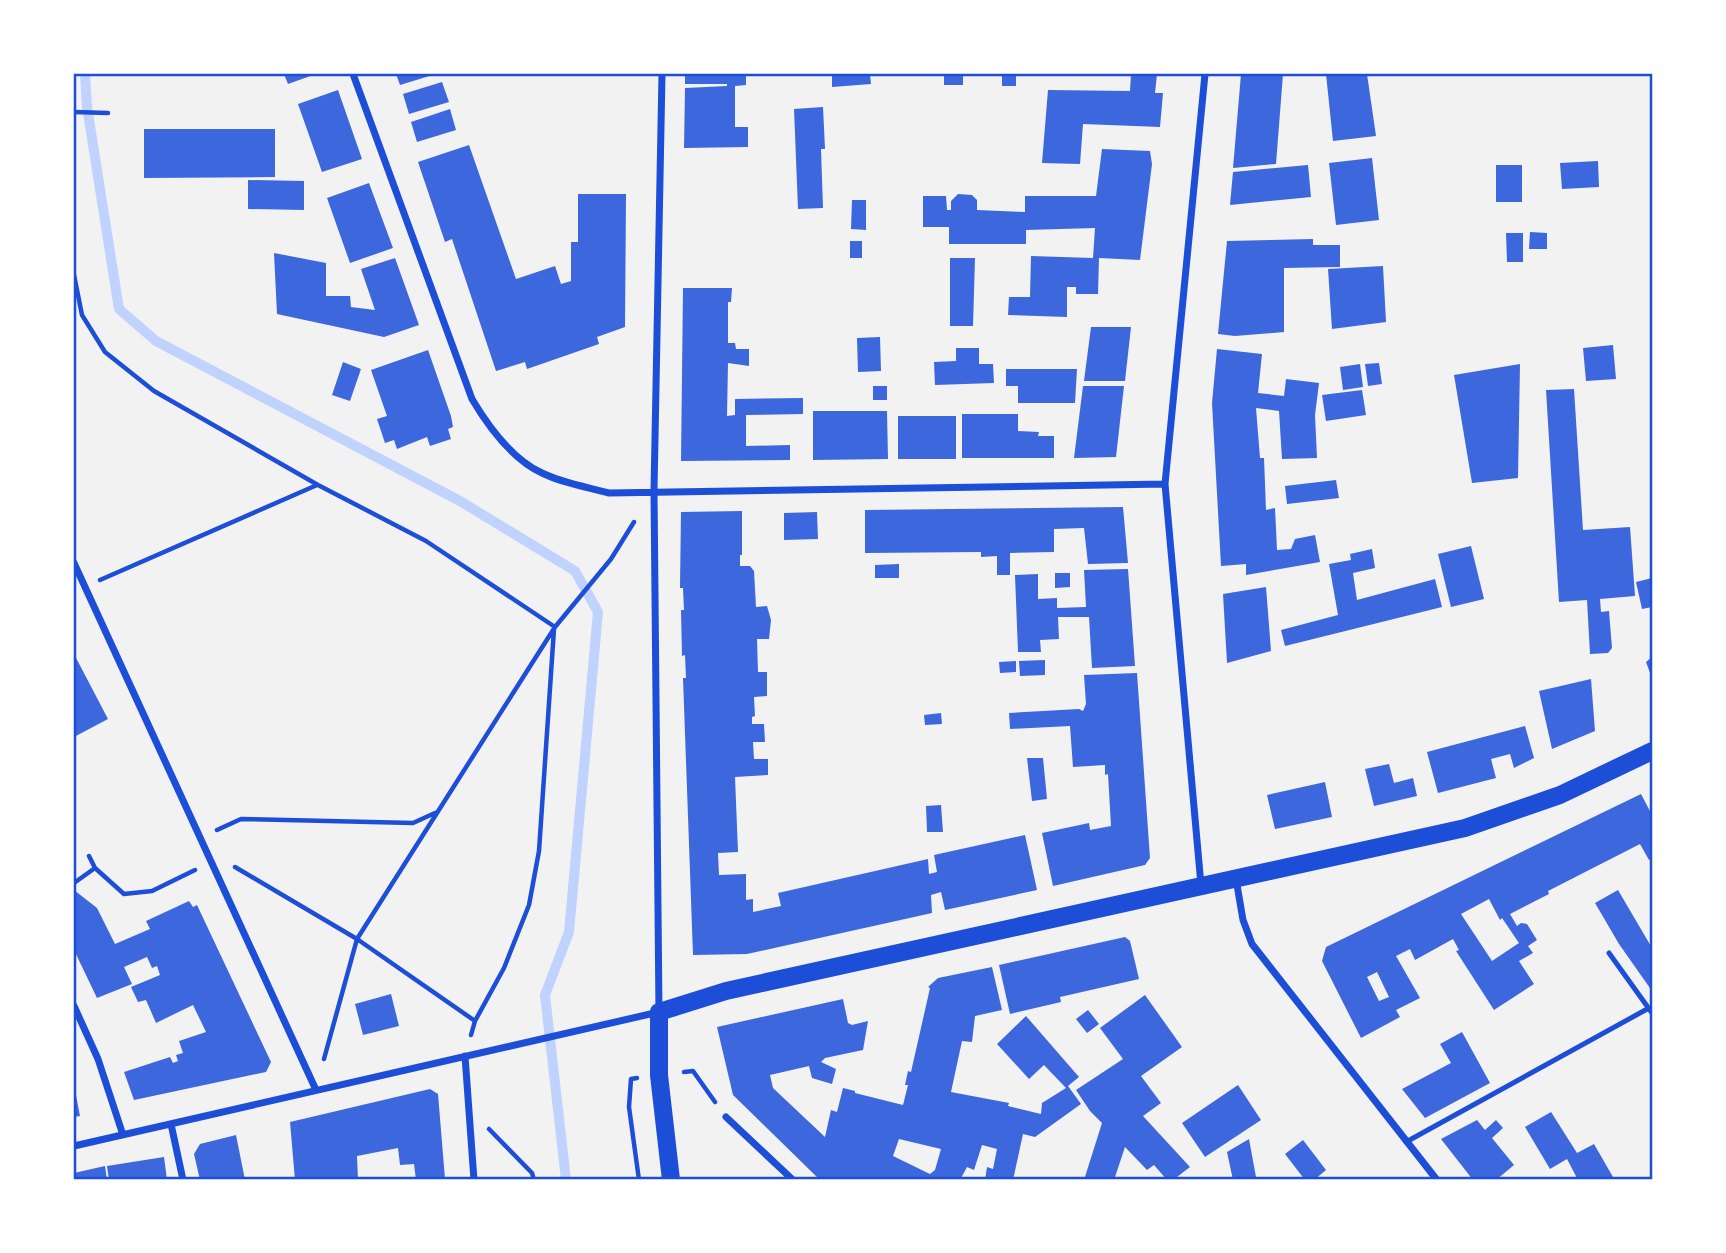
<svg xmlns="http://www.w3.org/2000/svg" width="1726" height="1253" viewBox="0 0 1726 1253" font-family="'Noto Serif',serif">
<rect width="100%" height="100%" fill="#f2f2f2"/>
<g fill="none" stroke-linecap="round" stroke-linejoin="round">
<path stroke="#bfd3fe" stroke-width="10" d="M85,74L87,107L119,309L156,341L460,501L575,571L598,612L569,932L545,995L566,1180"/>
</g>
<path fill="#3d67dc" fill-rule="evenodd" d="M284,74H316L288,84Z
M396,74H436L400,85Z
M685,74H746V85L735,86V127H748V147L684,148L685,88L727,86V84H685Z
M832,74H870L871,84L832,87Z
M944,74H963V85H944Z
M1002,74H1016V86H1002Z
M1131,74H1157L1155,93H1163L1160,127L1083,124L1080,164L1042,163L1048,90L1130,91Z
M1241,74H1283L1276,164L1233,168Z
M1326,74H1367L1376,136L1333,141Z
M442,82L449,102L409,114L403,94Z
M338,90L362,159L322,172L298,104Z
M823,107L825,149H821L823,208L798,209L794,109Z
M450,109L456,130L417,142L411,122Z
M144,129H275V177L144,178Z
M469,145L516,279L555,266L561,284L571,281V242H578V194H626L625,327L597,337L599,344L527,369L525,362L496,371L452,239L445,242L418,162Z
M1102,149L1150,151L1152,164L1140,260L1099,258L1098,294H1076V287H1067V317L1008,315L1009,297H1030L1031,256L1093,258L1095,228L1026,230V244H949V227H923V196H946L947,210H951V201L958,194L972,195L977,200V210L1025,212V196H1096Z
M1372,158L1379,220L1336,225L1329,163Z
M1598,161L1599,187L1562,189L1560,163Z
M1308,165L1311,197L1230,205L1233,172Z
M1496,165H1522V202H1496Z
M248,180L304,181V210L248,209Z
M369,183L393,248L350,263L327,198Z
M852,200H866V230L851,229Z
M1530,232L1547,233V249H1529Z
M1506,233H1523V262H1507Z
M1313,239V245H1340V267L1284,268V332L1235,336L1218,334L1227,241Z
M850,241H862V258H850Z
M274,253L326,263V296H350L351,307L375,310L361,269L395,258L419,325L384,337L277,314Z
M950,258H975L973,326H950Z
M1383,266L1386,322L1332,329L1328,269Z
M683,288H732L731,302H728V343H735L736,349H749V366L728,363L727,416L735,415V399L803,398V414L746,415V446L790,445V460L681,461Z
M1091,327H1131L1125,381H1084Z
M880,337L881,371L858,372L857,338Z
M1613,345L1616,379L1586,381L1583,348Z
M956,348H979V364H993L994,383L935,385L934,362L956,361Z
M1217,349L1262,354L1258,393L1284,396L1286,379L1319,383L1315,415L1317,458L1282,459L1279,411L1256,408L1260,458H1264L1266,510L1275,508L1277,550L1291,549L1295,539L1315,535L1320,562L1246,575V564L1221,566L1212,403Z
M428,350L451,416L453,427L448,429L451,439L430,446L427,437L397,449L394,440L385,443L377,419L387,416L371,370Z
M343,362L361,369L350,401L332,395Z
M1379,363L1382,384L1368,386L1365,364Z
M1360,364L1363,387L1343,390L1340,367Z
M1520,364L1518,478L1472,483L1454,375Z
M1006,369H1077L1075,403H1018V386H1006Z
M873,386H887V400H873Z
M1083,386H1124L1116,457L1074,458Z
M1574,389L1583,530L1630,527L1635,596L1600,599L1601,612L1609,611L1612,648L1608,653L1590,654L1587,600L1559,602L1546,390Z
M1362,390L1366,415L1326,421L1322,395Z
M813,411H887L888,459L813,460Z
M962,414H1018V431L1039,432L1038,436H1054V458H962Z
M898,416H956V459H898Z
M1336,480L1339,498L1287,504L1285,486Z
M1123,507L1128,563L1088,564L1084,528L1054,529V552L1010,553V575H997V556L981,557V552L865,553V510Z
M742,511V555H740V566H750L754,571L756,607L767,606L771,620L769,639H757L758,672H767V696L754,697L755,716L752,717V724H764L765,742H753L754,759H768V775L735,777L738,852L718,853L719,875L746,874V900L753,899V912L781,906L778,893L928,859L929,874L937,872L934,855L1025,835L1037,890L945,910L941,892L931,895L932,913L747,954L693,955L683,678H686L685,655L682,656L681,610H684L683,588H680L681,512Z
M817,512L818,539L784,540V513Z
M1471,546L1484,599L1451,607L1438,554Z
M1372,549L1375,568L1353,573L1357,600L1435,579L1442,607L1285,646L1281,630L1338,615L1329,564L1351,560L1350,554Z
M899,564V578H875V565Z
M1128,569L1135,666L1092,668L1089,617H1058L1059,639L1040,640L1041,652H1018L1015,575L1038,574V599L1057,598V608L1086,607L1084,570Z
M1055,573H1070V587L1055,588Z
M1652,578V607L1642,609L1636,582Z
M1266,587L1271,651L1227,663L1223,594Z
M74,654L108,719L74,737Z
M1652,657V678L1646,662Z
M1045,660V675L1020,676L1019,661Z
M1016,661V672L1000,673L999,662Z
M1137,673L1150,858L1145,865L1053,886L1042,833L1089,823L1090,830L1111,826L1108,774L1105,775V765L1073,767L1070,726L1010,729L1009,713L1079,709L1083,711L1086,704L1084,675Z
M1591,679L1595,731L1552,749L1539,691Z
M941,713L942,724L925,725L924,715Z
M1525,726L1534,758L1514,768L1510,754L1491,759L1496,778L1438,793L1427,752Z
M1027,758H1043L1047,799L1032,801Z
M1389,764L1394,783L1413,778L1417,796L1374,806L1365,769Z
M1325,782L1332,817L1275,829L1267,795Z
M1641,794L1652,815V858L1649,860L1640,844L1548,891L1549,894L1510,914L1517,926L1521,923L1527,924L1537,940L1528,946L1533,953L1519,961L1534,984L1494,1010L1456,951L1459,950L1453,939L1415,960L1410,949L1396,956L1420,998L1396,1010L1400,1017L1361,1038L1322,961L1326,947ZM1489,899L1500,920L1502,918L1519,943L1492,961L1461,914ZM1377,972L1389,997L1379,1001L1367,977Z
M941,805L943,832H927L926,806Z
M74,890L97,908L115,944L150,929L146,921L189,901L193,907L197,905L271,1062L266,1072L134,1100L124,1072L170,1057L173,1063L178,1061L176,1055L183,1053L179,1041L206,1032L193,1005L156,1023L146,1000L138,1002L131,987L160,975L157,966L152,968L147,957L124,967L132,984L97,998L74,950Z
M1618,890L1652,948V991L1619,944L1595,903Z
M1125,937L1130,941L1139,979L1060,997L1061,1002L1010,1014L999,965Z
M992,967L1002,1010L975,1016L972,1042L962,1041L951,1092L1009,1103L1008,1106L1041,1114L1042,1103L1066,1088L1044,1065L1029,1079L997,1044L1026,1016L1079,1077L1068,1086L1081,1104L1035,1137L1023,1134L1013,1180H985L987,1167L993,1169L997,1149L982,1145L974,1170L967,1167L960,1180H820L733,1095L717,1027L843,999L848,1023L852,1025L868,1021L863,1050L825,1058L821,1062L836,1069L832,1084L812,1078L809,1066L770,1075L773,1088L825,1137L831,1110L837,1112L843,1088L855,1091V1093L903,1105L908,1085H905L908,1071L911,1072L930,988L928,987L938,978ZM899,1139L941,1149L935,1170L930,1174L893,1156Z
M391,994L399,1026L363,1035L355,1004Z
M1145,995L1182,1047L1141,1076L1161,1103L1143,1116L1190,1167L1173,1180H1167L1154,1165L1147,1170L1125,1147L1114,1180H1084L1102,1123L1090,1111L1076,1090L1123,1059L1100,1028Z
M1088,1010L1099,1024L1087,1033L1076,1019Z
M1462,1032L1490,1083L1425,1118L1402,1089L1451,1063L1440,1044Z
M74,1085L80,1116L74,1117Z
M1238,1085L1261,1120L1205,1157L1182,1123Z
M430,1089L438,1094L445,1179L416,1180L414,1164L400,1165L398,1148L357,1156L358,1180H295L290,1122Z
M1551,1112L1577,1153L1594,1144L1613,1177L1609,1180H1578L1567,1159L1550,1169L1525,1127Z
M1477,1120L1485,1130L1496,1120L1503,1128L1492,1138L1514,1165L1496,1180H1473L1441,1139Z
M236,1135L245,1180H200L194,1154L200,1144Z
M1249,1139L1256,1177L1233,1180L1227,1152Z
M1303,1140L1326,1170L1314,1180H1305L1285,1154Z
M164,1157L167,1180H109L107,1166Z
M105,1166L107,1180H74V1173Z"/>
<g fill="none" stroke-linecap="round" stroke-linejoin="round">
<path stroke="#1d4ed8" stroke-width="4.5" d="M74,112L108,113
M74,275L82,315L105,352L154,391L318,485L426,541L555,627
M100,580L317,485
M217,830L241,819L413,823L435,813
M89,856L95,868L124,894L152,891L195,870
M235,867L357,939L475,1021L471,1035
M74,883L95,868
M475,1021L504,968L529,905L539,851L554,629
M324,1059L357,939L555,627L611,559L634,522
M684,1072L693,1071L715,1102
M637,1078L631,1079L629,1107L639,1180
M489,1129L532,1173L534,1180"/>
<path stroke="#1d4ed8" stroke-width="5" d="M1609,953L1652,1013
M1406,1142L1649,1008"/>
<path stroke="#1d4ed8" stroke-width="7" d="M353,74L472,399C488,426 512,459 542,473C562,483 587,487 609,493L1165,484
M74,563L316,1090
M1236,879L1243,920L1252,944L1437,1180
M1201,885L1165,484L1205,74
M74,1006L98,1059L123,1135
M465,1056L474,1180
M726,1117L793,1180
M171,1124L183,1180
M74,1146L659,1012L654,491L662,74"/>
<path stroke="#1d4ed8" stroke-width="18" d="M671,1180L659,1075V1012L726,991L1465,828L1560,795L1652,751"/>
</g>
<rect width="1726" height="1253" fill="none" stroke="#ffffff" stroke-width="150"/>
<rect x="75" y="75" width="1576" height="1103" fill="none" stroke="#1d4ed8" stroke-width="2.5"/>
</svg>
